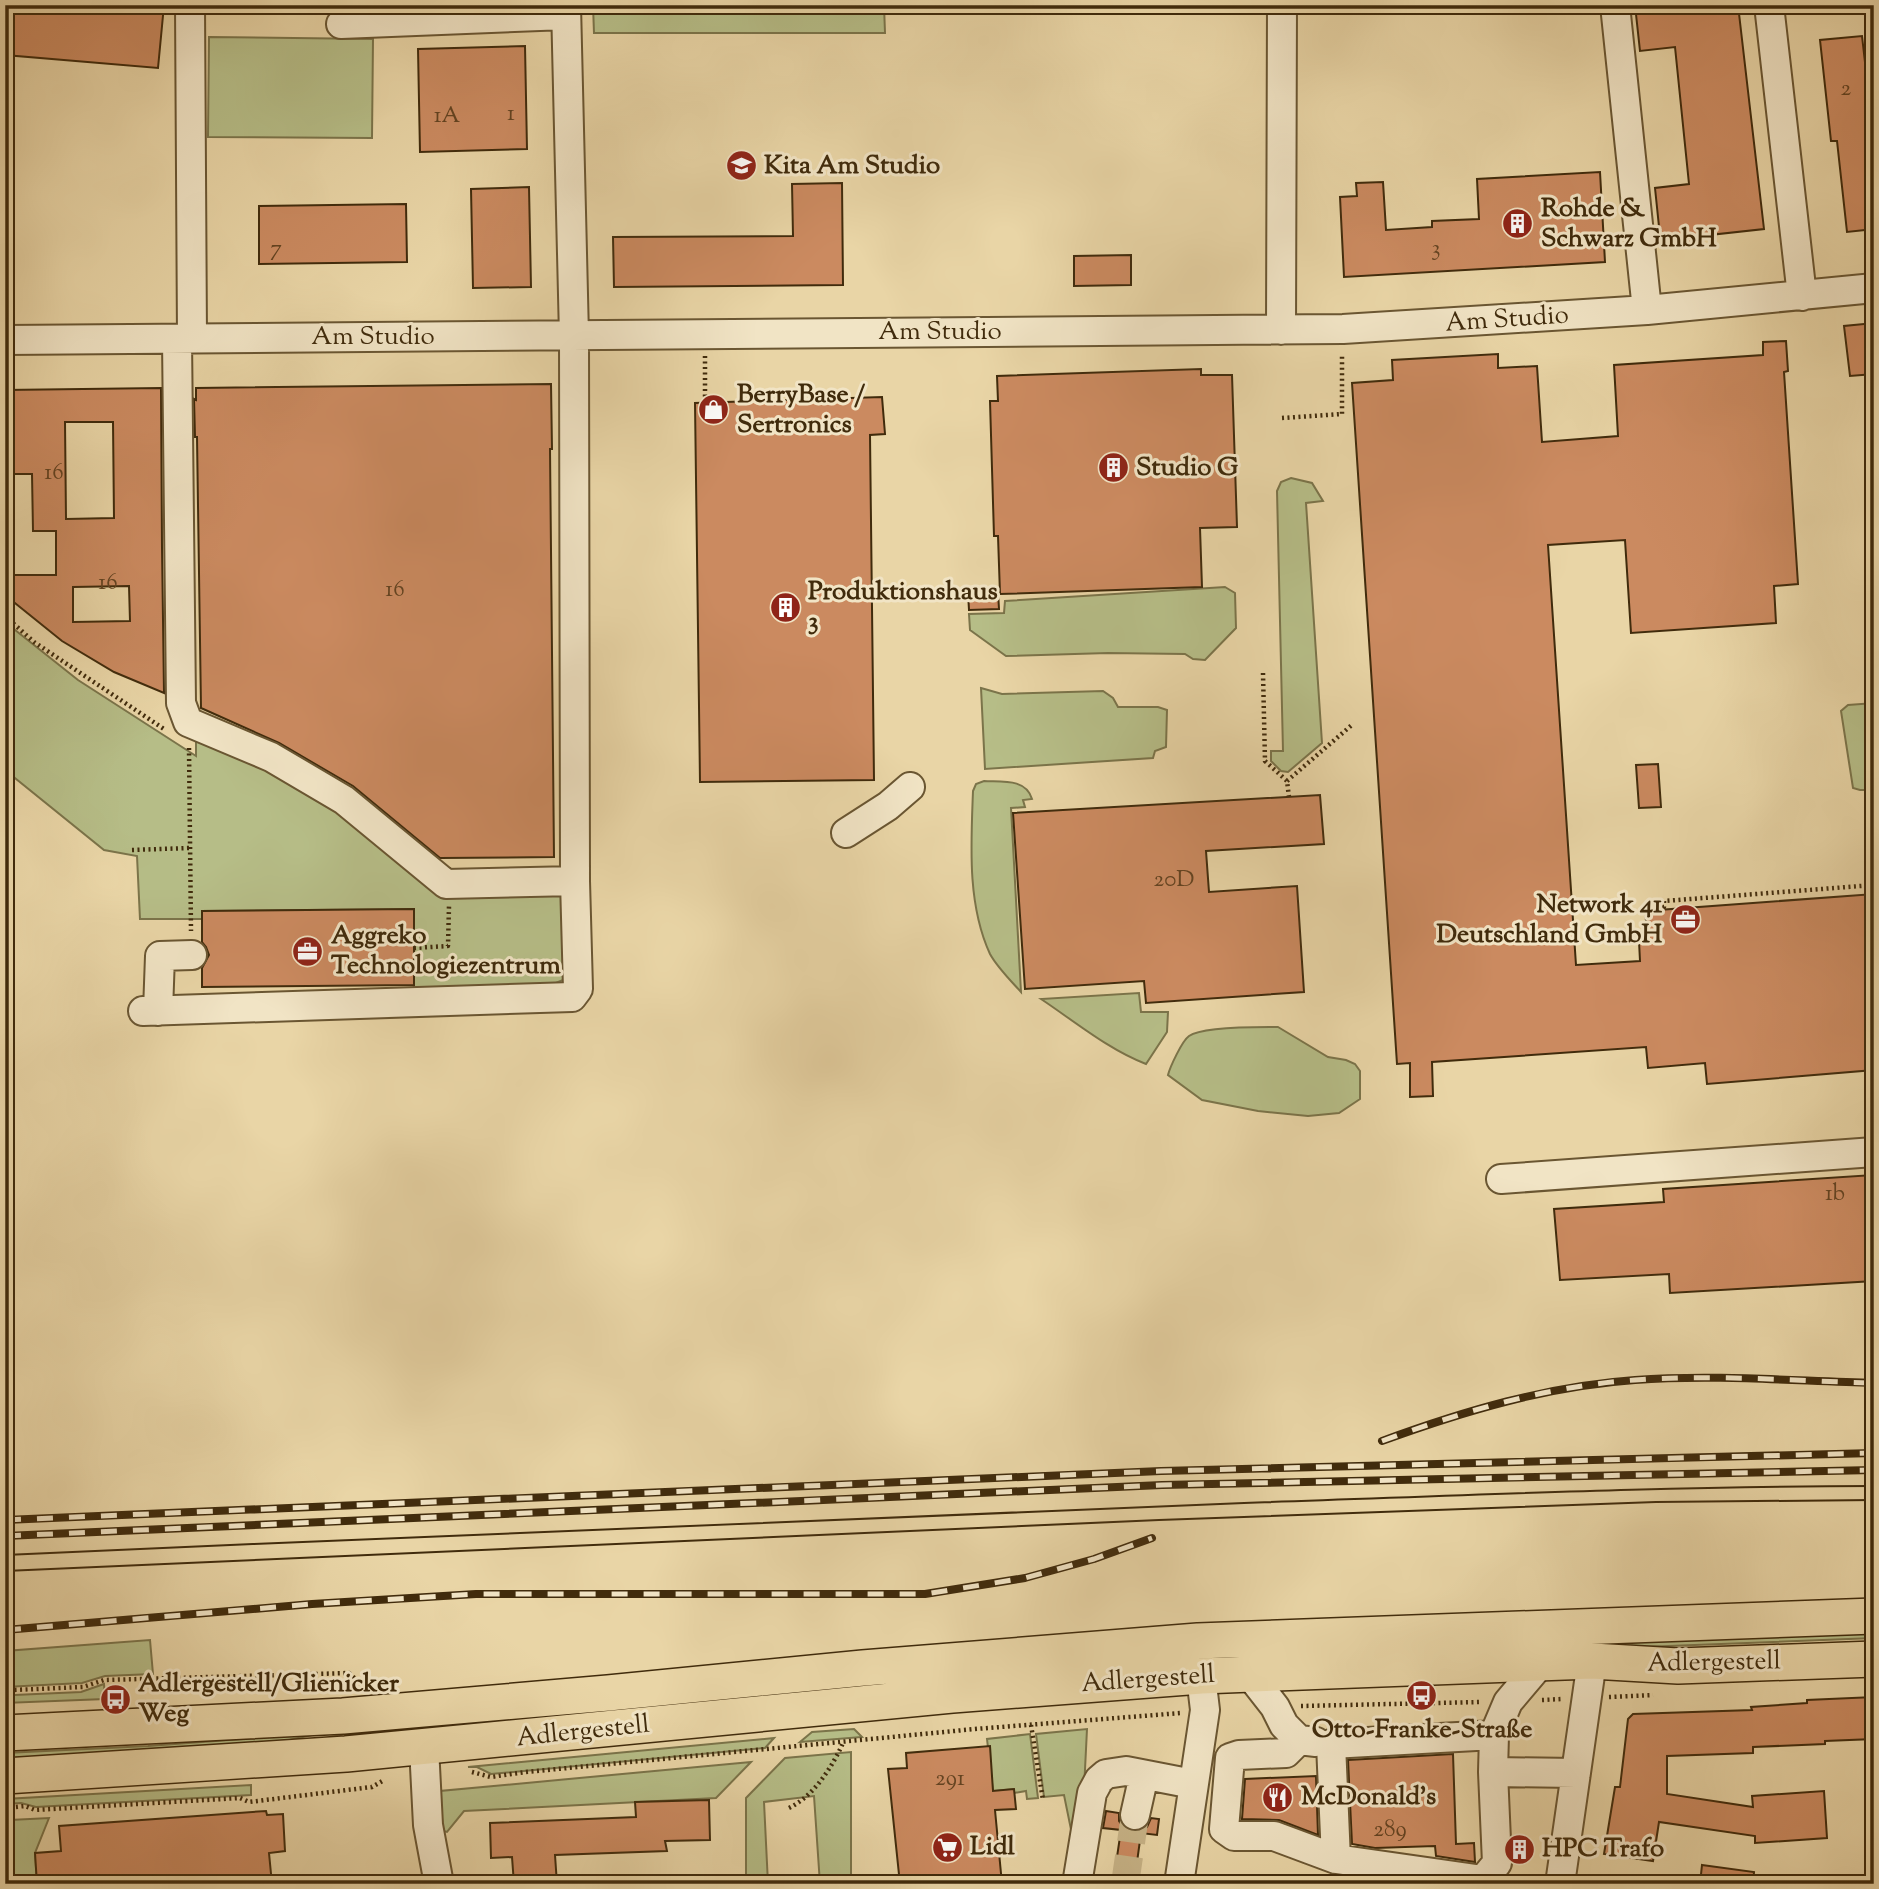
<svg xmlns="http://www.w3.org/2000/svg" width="1879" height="1889" viewBox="0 0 1879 1889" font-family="'Sorts Mill Goudy',serif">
<rect width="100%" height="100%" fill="#e9d5a6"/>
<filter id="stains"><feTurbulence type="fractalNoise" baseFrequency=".00286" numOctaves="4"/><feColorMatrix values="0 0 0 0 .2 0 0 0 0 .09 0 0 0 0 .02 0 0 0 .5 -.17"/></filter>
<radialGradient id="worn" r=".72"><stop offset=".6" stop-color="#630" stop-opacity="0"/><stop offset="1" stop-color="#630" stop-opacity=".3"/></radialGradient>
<path fill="#b6bd87" stroke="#7b744a" stroke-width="2" d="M593,5H884L885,33H594Z
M209,37L373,39L372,138L208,137Z
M1291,478L1312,483L1323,501L1306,503L1322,743L1288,772L1281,771L1271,761V751H1283L1277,491L1281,482Z
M1225,587L1235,593L1236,628L1205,660L1193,659L1185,654L1108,653L1006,656L970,630L969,614L1004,613L1005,601Z
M5,622L78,680L196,756V735L271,757L446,884L563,881V980L551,985L414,993L413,909L202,911V919H140L137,856L104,850L5,770Z
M981,688L1002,694L1103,691L1113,698L1118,707H1158L1167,710L1166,747L1155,751L1153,758L985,769Z
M1874,703V790H1860L1853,788L1841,711L1848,705Z
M984,781C1001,782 1026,778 1032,799L1023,800L1025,807L1011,808L1021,992C1011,981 997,967 990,954C967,904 971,844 973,791L976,784Z
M1139,993L1141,1012H1168L1167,1032L1146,1064C1109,1050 1074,1021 1041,999Z
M1278,1027L1328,1057L1346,1060L1355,1064L1360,1071V1099L1339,1113L1308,1116L1258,1111L1202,1100L1168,1075C1170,1067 1182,1041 1189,1036C1203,1026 1259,1027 1278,1027Z
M1874,1628V1638L1229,1663L1228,1653Z
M150,1640L153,1674L105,1676L82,1683L5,1687V1651Z
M104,1684L105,1699L5,1703L7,1699L14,1695L81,1692Z
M854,1729L862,1737L800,1742L812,1732Z
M1087,1729L1084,1790L1076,1854L1064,1795L1044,1797L1036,1734Z
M321,1733L248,1749L5,1763V1753L148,1746Z
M1030,1734L1038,1798L1027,1799L1026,1791L1014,1793L1013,1789L993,1791L987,1739Z
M774,1738L765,1748L491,1774L477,1767H468Z
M851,1752V1884H820L814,1796L764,1802L768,1884H690L746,1879V1798L785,1758Z
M751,1762L716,1798L464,1811L447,1832L443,1831L440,1791Z
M251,1785V1795L36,1807L21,1803L5,1804V1799Z
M49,1818L35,1853L37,1884H5V1828L10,1820Z"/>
<path fill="#cb8a60" stroke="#402b0c" stroke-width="2" fill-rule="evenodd" d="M5,5H164L158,68L5,55Z
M1635,5H1738L1764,229L1701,236L1702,242L1661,246L1655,188L1689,184L1675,47L1640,51Z
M1862,36L1874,141V229L1847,232L1837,141H1831L1820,40Z
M525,46L527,149L420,152L418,49Z
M1600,172L1605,262L1344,277L1340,197L1357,196L1356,183L1383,182L1386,230L1432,227V221L1479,219L1477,179Z
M842,183L843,285L614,287L613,237L793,236L792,184Z
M529,187L531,287L473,288L471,189Z
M406,204L407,262L259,264V206Z
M1131,255V285L1074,286V256Z
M1874,323V374L1850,376L1844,326Z
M1786,341L1788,371L1784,372L1798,584L1774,586L1776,623L1631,633L1625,540L1548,545L1576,965L1640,961L1639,941L1648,940L1645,911L1874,894V1070L1707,1084L1705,1063L1648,1068L1646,1047L1432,1062L1433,1096L1410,1097V1063L1397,1064L1352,383L1393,380L1392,360L1498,354V368L1537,366L1542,442L1618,436L1614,365L1763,355V342Z
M1201,369V375H1232L1237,527L1200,528L1202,587L1000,594L998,536H994L990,401H998L997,376Z
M551,384L552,449H550L554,857L440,858L353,786L279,743L201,708L197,437H195L194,399L196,400V388Z
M161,388L162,547L164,693L114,672L62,641L5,595V575H56V531H33L32,474H5V390ZM65,422H113L114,518L66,519ZM129,586L130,621L73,622V587Z
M882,397L885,434L870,435L874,780L700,782L695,403Z
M968,592H998L999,609L969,610Z
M1658,764L1661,807L1639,808L1636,765Z
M1320,795L1324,844L1206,851L1209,892L1297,886L1304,992L1146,1003L1144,981L1025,989L1013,813Z
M414,909V985L202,987V968L209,955L206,947L202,942V911Z
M1873,1175L1874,1281L1670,1293L1669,1274L1560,1280L1554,1209L1664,1202L1663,1189Z
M1874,1697V1739L1825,1741V1744L1753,1747V1753L1667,1756V1794L1753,1807L1752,1796L1824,1791L1827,1838L1755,1843V1836L1659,1822L1653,1861L1604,1854L1615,1787H1620L1628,1719L1633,1714L1752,1710L1751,1707L1807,1703V1700Z
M990,1746L993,1791L1014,1789L1016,1809L995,1810L1002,1884H900L888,1769L907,1768L906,1753Z
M1453,1754L1456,1844L1474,1843L1475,1862L1436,1856L1435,1846L1375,1848L1352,1844L1348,1760Z
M1316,1776L1318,1835L1279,1820L1242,1819L1245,1779Z
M709,1800L710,1840L665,1841L667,1851L555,1855L557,1884H514L512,1857L491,1858L490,1823L636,1817L635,1802Z
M266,1811L267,1815L283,1814L285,1851L269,1853L272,1884H37L35,1853L61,1851L59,1826Z
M1106,1811L1119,1813V1821L1123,1827L1132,1831H1141L1147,1827L1151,1818L1159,1819L1157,1835L1141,1833L1134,1884H1113L1121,1830L1103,1828Z
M1702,1865L1754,1872L1753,1884H1700Z"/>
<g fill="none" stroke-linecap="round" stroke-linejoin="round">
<path stroke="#c7b387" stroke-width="28" stroke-dasharray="28 14" stroke-linecap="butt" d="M1125,1884L1135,1815"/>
<defs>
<path id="minor" d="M190,5L192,338
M1615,5L1647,310
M1769,5L1802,296
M341,24L566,15
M1281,330L1282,5
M177,339L181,703L188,722L271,757L344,800L446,884L575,881L574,336L566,5
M5,340L1343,329L1647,310L1874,288
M846,833L888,806L910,787
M143,1011L572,997L578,989L575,881
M158,1011L160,956L192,955
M1501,1179L1874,1152
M1250,1675L1275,1707L1284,1725L1299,1740L1316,1742
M1299,1740L1286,1753L1239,1755L1230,1758L1224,1829L1234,1836H1274L1336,1859L1483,1880L1497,1863L1493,1772L1494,1735L1508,1702L1541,1663
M424,1747L428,1825L439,1884
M1493,1772L1576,1773
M1135,1815L1144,1775
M1336,1859L1331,1744L1494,1735
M1077,1884L1092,1793L1099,1780L1106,1774L1126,1771L1193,1784
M1179,1884L1205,1710L1201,1676
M1560,1884L1592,1661"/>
<path id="major" d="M5,1733L343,1716L608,1693L863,1668L1198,1641L1874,1616
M5,1776L346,1754L952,1695L1201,1676L1592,1661L1678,1666L1874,1659"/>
</defs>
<use href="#minor" stroke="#6a5632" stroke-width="32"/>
<use href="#major" stroke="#402b0c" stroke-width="38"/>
<path stroke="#402b0c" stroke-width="4.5" stroke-dasharray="2 3.5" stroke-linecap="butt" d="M705,356V403
M1282,418L1342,414V354
M5,616L34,642L164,729
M1263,673L1265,761L1287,781L1289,797
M189,748L191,931
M1287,781L1353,724
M132,850L190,848
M1657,907H1664V901L1874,885
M414,948L448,946L449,906
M5,1695L13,1690L83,1687L104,1680L349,1673L364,1687
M1609,1697L1653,1695
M1542,1700L1562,1699
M1301,1706L1481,1702
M1031,1725L1043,1800
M472,1772L491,1777L526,1772L975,1729L1181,1713
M5,1808L25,1806L35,1810L240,1798L249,1802L372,1787L384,1780
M789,1808C814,1796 832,1767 843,1743"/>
<use href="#minor" stroke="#f1e4c5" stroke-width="28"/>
<use href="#major" stroke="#e9d5a6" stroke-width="35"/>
<path stroke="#402b0c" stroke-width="2" d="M5,1555C418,1537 831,1518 1244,1503C1454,1496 1664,1486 1874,1486
M5,1571L1159,1520L1656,1502L1874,1500"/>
<defs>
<path id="rail" d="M1382,1441C1464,1411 1548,1386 1635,1380C1714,1374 1794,1381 1874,1383
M5,1520L1161,1471L1874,1453
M5,1536L1162,1485L1874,1470
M5,1630L312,1604L476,1594H925L1025,1578L1094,1559L1152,1538"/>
</defs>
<use href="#rail" stroke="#402b0c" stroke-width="8"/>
<use href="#rail" stroke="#f1e4c5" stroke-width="5" stroke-dasharray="16" stroke-linecap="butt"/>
</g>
<defs>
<symbol id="school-disc" viewBox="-11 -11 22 22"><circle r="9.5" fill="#8f2418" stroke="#f1e4c5"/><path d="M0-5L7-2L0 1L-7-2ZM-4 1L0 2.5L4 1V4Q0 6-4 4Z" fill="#fff"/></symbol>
<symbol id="building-disc" viewBox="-11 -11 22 22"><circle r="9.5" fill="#8f2418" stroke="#f1e4c5"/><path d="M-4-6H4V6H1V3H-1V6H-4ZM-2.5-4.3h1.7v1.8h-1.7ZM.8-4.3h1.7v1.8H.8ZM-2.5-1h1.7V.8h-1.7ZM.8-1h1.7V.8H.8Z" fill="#fff"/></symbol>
<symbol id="shop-disc" viewBox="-11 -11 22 22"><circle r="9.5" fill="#8f2418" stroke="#f1e4c5"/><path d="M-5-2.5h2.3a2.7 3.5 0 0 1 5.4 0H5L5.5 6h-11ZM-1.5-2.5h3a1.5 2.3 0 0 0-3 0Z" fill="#fff"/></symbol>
<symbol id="office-disc" viewBox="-11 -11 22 22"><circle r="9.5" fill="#8f2418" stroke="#f1e4c5"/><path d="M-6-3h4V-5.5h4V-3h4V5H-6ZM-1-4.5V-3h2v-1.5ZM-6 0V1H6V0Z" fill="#fff"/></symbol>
<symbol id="bus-disc" viewBox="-11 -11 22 22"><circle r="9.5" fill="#8f2418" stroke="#f1e4c5"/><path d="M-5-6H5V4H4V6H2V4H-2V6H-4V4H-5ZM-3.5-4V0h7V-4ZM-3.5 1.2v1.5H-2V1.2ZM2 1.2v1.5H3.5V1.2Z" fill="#fff"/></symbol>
<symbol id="restaurant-disc" viewBox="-11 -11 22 22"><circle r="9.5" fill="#8f2418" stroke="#f1e4c5"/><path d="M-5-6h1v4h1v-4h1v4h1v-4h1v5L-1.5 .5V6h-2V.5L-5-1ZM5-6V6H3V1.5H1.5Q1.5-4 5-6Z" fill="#fff"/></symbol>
<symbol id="supermarket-disc" viewBox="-11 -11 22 22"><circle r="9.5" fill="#8f2418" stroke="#f1e4c5"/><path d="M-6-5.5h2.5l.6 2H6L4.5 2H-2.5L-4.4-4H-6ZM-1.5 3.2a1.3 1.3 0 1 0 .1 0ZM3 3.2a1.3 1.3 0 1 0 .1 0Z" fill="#fff"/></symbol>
</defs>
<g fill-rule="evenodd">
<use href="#school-disc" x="724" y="148" width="35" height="35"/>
<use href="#building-disc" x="1500" y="206" width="35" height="35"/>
<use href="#shop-disc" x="696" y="392" width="35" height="35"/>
<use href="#building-disc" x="1096" y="450" width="35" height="35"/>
<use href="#building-disc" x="768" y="590" width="35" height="35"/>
<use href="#office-disc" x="1668" y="902" width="35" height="35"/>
<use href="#office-disc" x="290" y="934" width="35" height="35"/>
<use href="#bus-disc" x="1404" y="1678" width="35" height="35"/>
<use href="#bus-disc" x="98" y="1682" width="35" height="35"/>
<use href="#restaurant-disc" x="1260" y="1780" width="35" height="35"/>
<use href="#supermarket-disc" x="930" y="1830" width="35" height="35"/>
<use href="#building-disc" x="1502" y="1832" width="35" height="35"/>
</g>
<g text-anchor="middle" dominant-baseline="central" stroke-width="6" stroke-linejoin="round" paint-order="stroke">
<g font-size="23" fill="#634321">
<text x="1846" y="89">2</text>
<text x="511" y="114">1</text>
<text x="447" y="116">1A</text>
<text x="276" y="249">7</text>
<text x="1436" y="249">3</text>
<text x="54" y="473">16</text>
<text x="108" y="583">16</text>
<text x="395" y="590">16</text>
<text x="1174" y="880">20D</text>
<text x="1835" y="1194">1b</text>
<text x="950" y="1779">291</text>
<text x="1390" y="1830">289</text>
</g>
<g font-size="26" font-weight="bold" fill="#402b0c" stroke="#f1e4c5" text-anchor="start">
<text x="764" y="166">Kita Am Studio</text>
<text x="1541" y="209">Rohde &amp;<tspan x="1541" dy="30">Schwarz GmbH</tspan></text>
<text x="737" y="395">BerryBase /<tspan x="737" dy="30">Sertronics</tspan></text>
<text x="1136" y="468">Studio G</text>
<text x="808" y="592">Produktionshaus<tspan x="808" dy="30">3</tspan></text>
<text x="1662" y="905" text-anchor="end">Network 41<tspan x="1662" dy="30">Deutschland GmbH</tspan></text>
<text x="331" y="936">Aggreko<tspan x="331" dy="30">Technologiezentrum</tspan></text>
<text x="138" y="1684">Adlergestell/Glienicker<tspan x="138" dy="30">Weg</tspan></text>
<text x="1422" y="1730" text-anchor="middle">Otto-Franke-Straße</text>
<text x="1301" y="1797">McDonald's</text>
<text x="970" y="1847">Lidl</text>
<text x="1542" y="1849">HPC Trafo</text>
</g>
<g font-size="26" fill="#402b0c" stroke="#f1e4c5">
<text transform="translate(1507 320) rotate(-4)">Am Studio</text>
<text x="940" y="332">Am Studio</text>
<text x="373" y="337">Am Studio</text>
<text transform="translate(1714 1663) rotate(-1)">Adlergestell</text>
<text transform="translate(1148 1680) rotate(-4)">Adlergestell</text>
<text transform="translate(583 1732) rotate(-6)">Adlergestell</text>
</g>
</g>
<rect width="1879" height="1889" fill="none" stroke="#e9d5a6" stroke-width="28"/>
<rect x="7" y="7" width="1865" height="1875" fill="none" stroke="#402b0c" stroke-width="3.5"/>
<rect x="14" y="14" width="1851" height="1861" fill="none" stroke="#402b0c" stroke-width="2"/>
<rect width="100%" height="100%" filter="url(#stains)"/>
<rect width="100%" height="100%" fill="url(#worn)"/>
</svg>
